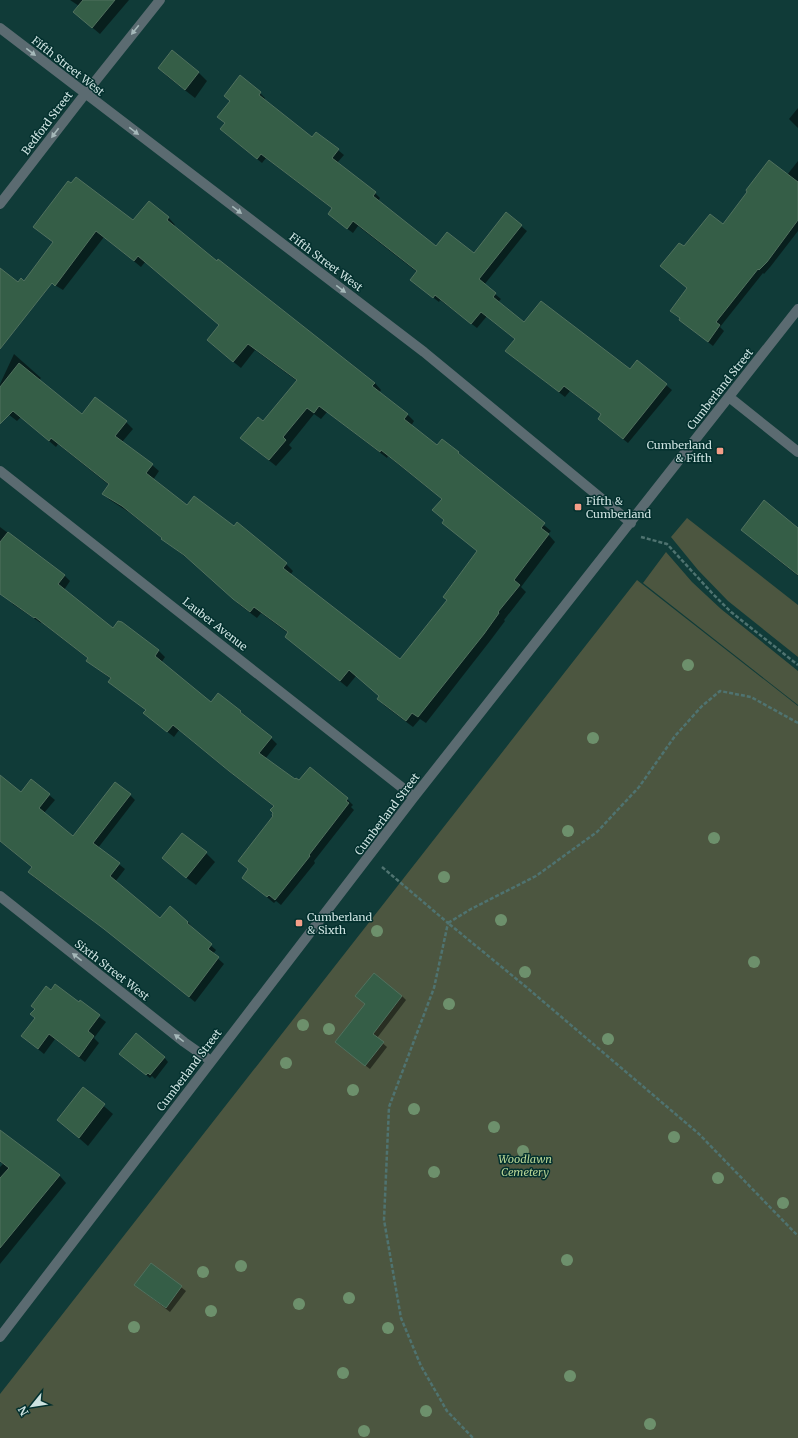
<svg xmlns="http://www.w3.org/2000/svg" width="798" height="1438" viewBox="0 0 798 1438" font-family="Merriweather,serif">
<rect width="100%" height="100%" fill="#103b38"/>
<path fill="#4c5640" d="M687,518L798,605V657L728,601L698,570L671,537Z
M666,552L692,582L721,609L798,671V705L643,583Z
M637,580L798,706V1438H0V1394Z"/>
<path fill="#0007" d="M70,0H129L100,34L82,19L79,6Z
M172,51L199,73L207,81L195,98L168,77L159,68Z
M260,93L265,98L264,100L312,138L316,133L338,150L344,155L337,163L375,193L380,198L378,201L436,248L474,254L507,214L521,226L527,231L484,285L501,299L498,302L524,323L630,370L666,385L672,390L628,443L604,424L602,415L570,391L565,397L512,356L515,339L487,316L477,328L440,300L439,302L417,285V272L358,226L353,233L334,219L333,209L266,158L262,163L226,134L221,129Z
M798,108V128L789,119Z
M798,161V231L771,266L764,274L763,273L720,327L724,331L713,346L680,320L688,288L684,248L723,225L787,175Z
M149,202L169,218L175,225L174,226L217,262L375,383L381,390L379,393L407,414L414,421L411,426L438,446L458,453L551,531L548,534L555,542L521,587L526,592L504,620L505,621L490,641L426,723L420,719L413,727L385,706L378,699L380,696L356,676L347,687L293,643L286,637L288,633L261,613L257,618L241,606L192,562L130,513L110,500L103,494L109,485L58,444L56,447L21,417L17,421L0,408V384L14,354L41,378L39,380L82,415L126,422L133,429L122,442L152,465L159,471L153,480L187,507L235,527L237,524L286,564L293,571L290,575L400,660L448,600L478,552L445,520L442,499L408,472L388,456L387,458L327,412L321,419L314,414L289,445L292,448L276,466L241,438L263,422L297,381L255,350L241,368L215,347L220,325L145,262L141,267L104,237L63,290L40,276L54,243L35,227L133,222Z
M0,527L64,575L70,581L64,590L114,629L121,623L159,651L165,657L161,663L211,704L240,712L271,738L277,744L265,759L295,781L347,799L353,805L351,807L354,810L314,861L315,863L281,905L276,901L274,903L243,878L249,870L239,861L275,816V807L236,777L179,730L174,737L151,719L147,710L116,687L111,679L94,666L88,660L89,659L41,622V623L14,605L8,599L0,590Z
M798,529V576L751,538L742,530Z
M0,776L21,793L49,795L55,800L44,813L73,837L130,795L135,800L98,848L125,869L115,882L160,919L188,922L193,928L192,929L216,950L213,954L224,964L195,1002L111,934L35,878L29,872L33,868L0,841Z
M206,853L215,862L196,885L172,867L163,858Z
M51,991L79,1003L80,1002L106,1022L94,1038L99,1043L85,1062L55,1039L44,1054L22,1036L36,1018L35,1010L32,1006Z
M402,996L406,1000L377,1038L387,1047L370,1069L340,1046Z
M164,1057L168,1062L155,1079L152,1076L150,1078L125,1058Z
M84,1089L113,1114L88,1146L58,1120Z
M0,1131L59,1175L66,1183L0,1264V1167L3,1164L0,1162Z
M151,1264L186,1291L170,1312L140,1289Z"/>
<path fill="#355e47" stroke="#51715e" d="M83,0H115L92,28L73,12Z
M172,50L199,72L185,90L158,68Z
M240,75L261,92L259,95L312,137L316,132L339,149L332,158L376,192L373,196L436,246L447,232L474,253L506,212L522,225L479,279L496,293L493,297L524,322L541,301L630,369L637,360L667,384L623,439L598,419L601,414L564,386L559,392L505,351L515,339L481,312L471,324L435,295L433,298L410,280L417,271L353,221L347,229L328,214L332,208L261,154L257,159L220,129L225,123L217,117L230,101L224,96Z
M769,160L798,182V220L767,262L759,270L758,269L716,322L720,325L708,342L679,320L680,318L670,311L687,288L660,266L679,243L684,246L710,214L723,224L747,192L746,190Z
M76,177L133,220L149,201L169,217L167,220L217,261L218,259L375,383L372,386L408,414L404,419L437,445L442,439L459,452L458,453L545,523L541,528L549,534L514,580L520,585L498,612L499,613L484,634L418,717L412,713L406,721L377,699L379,696L349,670L340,681L285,637L288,632L254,607L250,612L233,599L184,555L161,539L162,538L122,506L102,494L109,484L51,438L49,441L13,411L0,424V387L19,363L82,414L95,397L127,421L115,436L153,464L146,473L187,505L194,496L234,526L237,522L287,563L283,568L400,659L447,600L443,597L477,551L442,523L444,520L432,510L442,499L400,465L381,450L380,452L319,406L314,413L307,408L283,437L286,440L269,460L240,438L258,417L263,421L297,380L248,344L233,362L207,340L219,325L138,256L134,261L96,231L55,286L52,283L0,349V268L18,282L21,278L24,281L53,242L33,227L68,181L71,183Z
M764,500L798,528V575L741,530Z
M8,532L65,575L58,584L113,628L118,621L122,622L159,650L155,656L211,702L218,693L241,711L240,712L272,737L259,753L295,779L296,778L299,780L310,767L348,798L346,801L349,803L309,855L310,856L275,900L269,895L267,897L242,878L248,869L238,861L273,816L272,815L273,813L270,810L274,806L229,771L173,725L167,732L143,713L146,710L108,682L111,678L86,661L88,658L35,617L34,618L0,594V542Z
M0,775L21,792L31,779L50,794L39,808L73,836L115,782L131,794L93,843L120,863L110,876L160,918L170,906L188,922L187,923L212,944L208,949L219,957L189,997L104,929L28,872L32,867L0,841Z
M182,833L207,852L186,878L162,858Z
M374,973L402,996L373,1034L384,1042L365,1066L335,1042L365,1004L355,996Z
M55,984L79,1002L80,1000L100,1015L88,1031L94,1036L79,1057L49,1034L38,1049L21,1036L35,1018L30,1014L35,1009L31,1006L46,986L51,990Z
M136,1033L165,1057L150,1075L148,1073L146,1075L119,1054Z
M83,1087L105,1104L79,1138L57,1120Z
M0,1130L60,1175L0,1248V1178L9,1168L0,1161Z
M151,1263L182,1286L166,1308L134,1285Z"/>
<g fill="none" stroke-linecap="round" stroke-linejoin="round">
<path stroke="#4f7370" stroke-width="2.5" stroke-dasharray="4 2" stroke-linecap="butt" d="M641,537L667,544L712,593L731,612L798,665
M798,723L751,697L720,691L702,706L675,736L639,787L597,832L536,876L471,909L448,923L525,986L699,1134L798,1236
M382,867L448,923L434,988L389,1107L384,1220L401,1318L421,1366L447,1411L473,1438"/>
<path stroke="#5b6b71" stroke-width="10" d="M0,28L424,352L631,523
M0,204L85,94L160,0
M729,397L798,452
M0,471L414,797
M0,896L184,1042L211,1061
M0,1337L414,797L798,309"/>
</g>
<g fill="#6d906c">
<circle cx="688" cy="665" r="6"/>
<circle cx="593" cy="738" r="6"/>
<circle cx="568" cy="831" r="6"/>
<circle cx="714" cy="838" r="6"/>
<circle cx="444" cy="877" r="6"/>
<circle cx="501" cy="920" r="6"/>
<circle cx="377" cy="931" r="6"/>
<circle cx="754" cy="962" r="6"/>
<circle cx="525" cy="972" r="6"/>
<circle cx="449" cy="1004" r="6"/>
<circle cx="303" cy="1025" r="6"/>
<circle cx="329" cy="1029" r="6"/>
<circle cx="608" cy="1039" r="6"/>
<circle cx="286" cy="1063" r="6"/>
<circle cx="353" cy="1090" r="6"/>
<circle cx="414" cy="1109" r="6"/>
<circle cx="494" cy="1127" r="6"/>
<circle cx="674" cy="1137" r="6"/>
<circle cx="523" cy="1151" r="6"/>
<circle cx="434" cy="1172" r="6"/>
<circle cx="718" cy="1178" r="6"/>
<circle cx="783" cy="1203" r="6"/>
<circle cx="567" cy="1260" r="6"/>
<circle cx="241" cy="1266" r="6"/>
<circle cx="203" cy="1272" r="6"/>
<circle cx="349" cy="1298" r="6"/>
<circle cx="299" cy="1304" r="6"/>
<circle cx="211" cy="1311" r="6"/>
<circle cx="134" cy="1327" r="6"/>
<circle cx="388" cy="1328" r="6"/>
<circle cx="343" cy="1373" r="6"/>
<circle cx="570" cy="1376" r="6"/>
<circle cx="426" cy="1411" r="6"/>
<circle cx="650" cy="1424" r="6"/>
<circle cx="364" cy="1431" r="6"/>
</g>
<defs><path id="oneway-solid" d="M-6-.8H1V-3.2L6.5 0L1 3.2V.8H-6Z"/></defs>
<g fill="#a5b8b9">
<use href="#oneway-solid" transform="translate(135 30) rotate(129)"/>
<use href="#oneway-solid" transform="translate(31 52) rotate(38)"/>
<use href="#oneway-solid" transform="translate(134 131) rotate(37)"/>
<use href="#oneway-solid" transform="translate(55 133) rotate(127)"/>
<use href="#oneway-solid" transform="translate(237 210) rotate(37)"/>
<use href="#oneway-solid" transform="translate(341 289) rotate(37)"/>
<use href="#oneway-solid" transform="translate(77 957) rotate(-142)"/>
<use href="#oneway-solid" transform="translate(179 1038) rotate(-142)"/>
</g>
<g fill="#f49e88" stroke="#03302e" stroke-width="1.5">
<rect x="716" y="447" width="8" height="8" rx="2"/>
<rect x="574" y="503" width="8" height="8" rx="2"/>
<rect x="295" y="919" width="8" height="8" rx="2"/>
</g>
<g text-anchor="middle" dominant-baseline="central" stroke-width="3" stroke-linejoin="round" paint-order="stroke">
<g font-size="11" fill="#cde2e0" stroke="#03302e">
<text transform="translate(68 66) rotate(38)">Fifth Street West</text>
<text transform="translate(47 123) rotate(-53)">Bedford Street</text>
<text transform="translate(326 262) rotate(37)">Fifth Street West</text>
<text transform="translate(720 389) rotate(-52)">Cumberland Street</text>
<text transform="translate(215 624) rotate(38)">Lauber Avenue</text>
<text transform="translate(387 814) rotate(-53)">Cumberland Street</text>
<text transform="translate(112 970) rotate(38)">Sixth Street West</text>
<text transform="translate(189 1070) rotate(-53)">Cumberland Street</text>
</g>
<g font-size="11" fill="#cde2e0" stroke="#03302e" text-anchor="start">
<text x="712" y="445" text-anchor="end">Cumberland<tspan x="712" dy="13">&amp; Fifth</tspan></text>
<text x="586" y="501">Fifth &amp;<tspan x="586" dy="13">Cumberland</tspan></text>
<text x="307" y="917">Cumberland<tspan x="307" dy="13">&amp; Sixth</tspan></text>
</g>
<g font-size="11" font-style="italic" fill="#b9d596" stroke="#03302e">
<text x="525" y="1159">Woodlawn<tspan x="525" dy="13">Cemetery</tspan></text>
</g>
</g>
<g transform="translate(32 1406) rotate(240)" stroke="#03302e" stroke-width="3" paint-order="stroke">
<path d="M0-3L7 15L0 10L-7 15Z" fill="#cde2e0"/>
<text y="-6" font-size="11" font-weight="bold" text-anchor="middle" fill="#cde2e0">N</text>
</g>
</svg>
